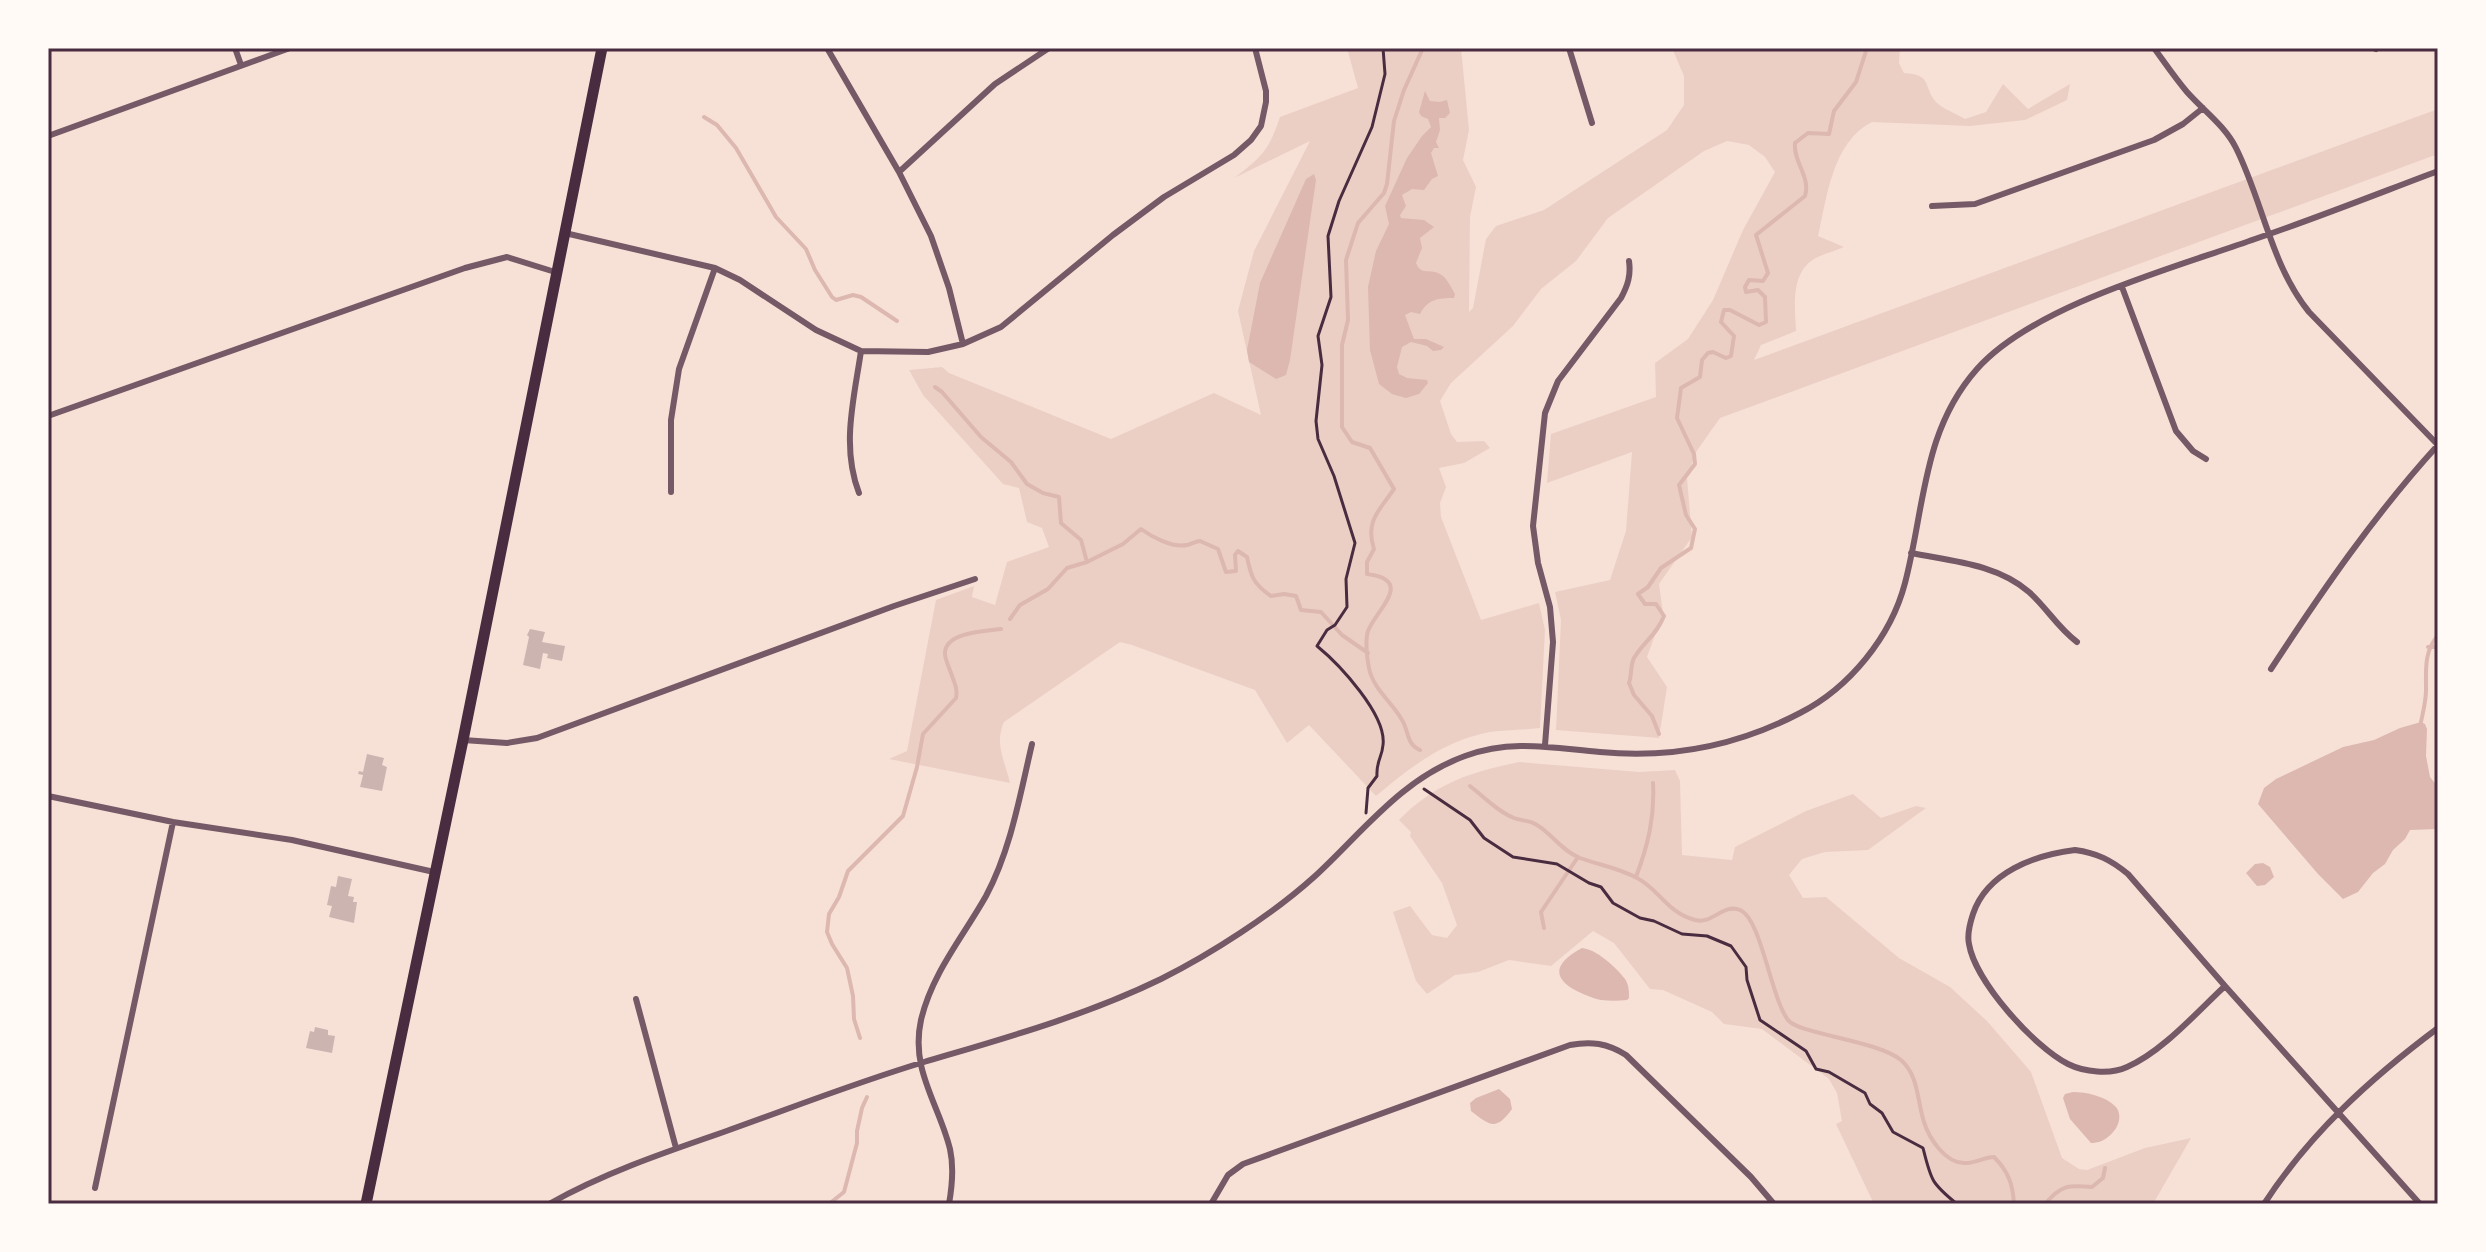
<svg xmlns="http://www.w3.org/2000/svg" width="2486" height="1252" viewBox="0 0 2486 1252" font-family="Jost,sans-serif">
<rect width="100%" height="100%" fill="#f7e1d7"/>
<path fill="#ebcfc5" d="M1347,48H1461L1469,130L1463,160L1476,187L1470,217L1469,312L1473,308L1486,239L1496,226L1544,210L1667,130L1684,105V76L1672,48H1900L1899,63L1904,73C1933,75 1922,85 1936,102C1943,109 1957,114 1965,119L1986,112L2003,84L2028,109L2070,84L2067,100L2025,120L1970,126L1872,122C1832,142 1827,198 1818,236L1844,247C1835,251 1823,254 1814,259C1790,274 1795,307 1796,331L1761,345L1754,360L2438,109V154L1720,418L1696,452L1687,478L1692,537L1659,584L1663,613L1647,657L1667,687L1659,738L1556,730L1561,620L1555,592L1610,580L1626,531L1632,452L1547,483L1551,434L1656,397L1655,363L1688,339L1713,300L1743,230L1775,172L1765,157L1749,145L1727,141L1704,151L1608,218L1576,261L1541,289L1513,326L1451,383L1440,401L1451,434L1457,442L1484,441L1490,448L1464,463L1439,468L1446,487L1440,503L1441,517L1481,620L1539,603L1545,630L1540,728C1523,730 1506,730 1490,732C1445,740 1409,768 1376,796L1309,725L1287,743L1255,690L1132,645L1120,642L1004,722C994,744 1005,761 1010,783L889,759L907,751L936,600L974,586L972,597L995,605L1007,562L1049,547L1042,528L1027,522L1019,488L1003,484L923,395L909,370L942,367L949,373L1111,439L1214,393L1261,415L1238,311L1254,251L1310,141L1234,178C1262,157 1269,150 1280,117L1358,88Z
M1519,762L1639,772L1675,770L1680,781L1682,855L1732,860L1735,847L1806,811L1853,794L1881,818L1916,806L1926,808L1868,850L1825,852L1802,859L1789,875L1803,898L1826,897L1899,958L1950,987L1987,1021L2031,1072L2062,1158L2079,1169L2087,1170L2145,1148L2191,1138L2153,1204H1874L1836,1124L1842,1121L1837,1093L1829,1079L1762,1029L1724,1024L1712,1012L1663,990L1650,989L1614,943L1593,931L1551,966L1509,960L1478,972L1455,975L1427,994L1416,981L1393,912L1410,906L1432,935L1447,938L1457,925L1442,883L1410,836L1411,832L1399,820C1434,784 1470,772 1519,762Z"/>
<path fill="#dcb8b0" d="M1425,91L1430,101L1440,102L1447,100L1450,113L1445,118H1439L1440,130L1436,142L1439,148H1434L1431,153L1438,176L1432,179L1424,190L1412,189L1402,195L1406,206L1400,215L1401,218L1424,220L1434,227L1420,238L1422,248L1416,263C1421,275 1427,269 1438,273C1446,276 1451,287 1455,294L1454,298C1438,298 1428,299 1420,314L1411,312L1405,315L1414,339H1426L1444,347L1441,350L1433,351L1427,346L1411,342L1402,347L1397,367L1399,374L1407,378L1427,380L1428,383L1419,394L1406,398L1392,394L1379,384L1370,350L1368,287L1376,251L1389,224L1385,206L1407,158L1422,136L1431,127L1428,119L1421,116L1419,112Z
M1314,174L1316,180L1290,360L1286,375L1276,379L1249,362L1247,350L1260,283L1306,179Z
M2421,722L2425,724L2427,729L2426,756L2430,777L2438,787V829L2410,830L2405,839L2393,850L2385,864L2373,873L2358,892L2343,899L2318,874L2258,804L2264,788L2276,779L2343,747L2374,740L2400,728Z
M2263,863L2270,867L2274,877L2265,885L2257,886L2246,873L2255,864Z
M1582,948C1596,949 1616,967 1625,979C1629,985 1629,991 1629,998L1627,1000C1618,1001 1609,1001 1601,1000C1595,999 1589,996 1583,994C1551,980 1552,964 1582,948Z
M1499,1089L1510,1099L1512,1109C1496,1131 1490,1126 1471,1111L1470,1103L1476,1098Z
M2073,1092C2086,1092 2106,1096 2116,1107C2127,1121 2109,1144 2091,1143L2070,1119L2063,1098L2065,1094Z"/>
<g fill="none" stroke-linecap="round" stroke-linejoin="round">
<path stroke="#dcb8b0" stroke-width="4" d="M704,117L717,125L736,148L776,217L806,249L815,270L832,297L836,300L853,295L861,297L897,321
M935,387L942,392L981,437L1011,462L1027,484L1043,493L1059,497L1061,523L1081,540L1087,562
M1010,619L1020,605L1048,589L1067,568L1087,562L1123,544L1141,529C1152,537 1172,548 1187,545C1192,544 1196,541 1200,541L1218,549L1226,572L1236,571L1235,555L1238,551L1247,557C1251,576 1253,584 1271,596L1284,594L1296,596L1301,610L1321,612L1342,635L1368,653
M2428,647H2438
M2421,722C2423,712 2426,701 2426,690C2426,668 2424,652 2438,635
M1659,734L1652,716L1634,695L1629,683C1632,675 1630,666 1634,658C1644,641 1656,636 1664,616L1656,604H1645L1638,594L1648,587L1661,568L1691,548L1695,529L1686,515L1679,485L1695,464L1694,454L1677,418L1681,388L1700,377L1702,360L1708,353L1713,352L1726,358L1731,356L1734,336L1721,322L1724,310H1730L1759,325L1766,322L1765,297L1758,290L1746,292L1745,287L1749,280L1763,281L1768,273L1756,235L1805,196C1811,177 1793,162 1795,143L1808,133L1829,134L1834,111L1856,82L1867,48
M1420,750C1406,744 1409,731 1402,720C1392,702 1373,689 1369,668C1367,659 1365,640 1368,631C1377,609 1415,580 1367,574V562L1374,549C1365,521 1379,511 1394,489L1370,448L1352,442L1342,427V345L1348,320L1346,260L1358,223L1384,193L1387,184L1394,121L1404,90L1423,48
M1470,786C1483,796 1498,812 1514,818C1521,821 1530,820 1537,825C1552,834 1562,851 1580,858C1599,865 1619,868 1637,878C1658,888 1667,913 1695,920C1712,925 1723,903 1740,910C1761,918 1771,998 1788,1020C1798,1034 1876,1040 1901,1060C1919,1076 1917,1101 1924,1122C1929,1138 1945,1163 1964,1163C1974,1164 1984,1157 1994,1157C2008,1171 2013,1184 2014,1204
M1636,877C1648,845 1655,817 1653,783
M1544,928L1541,912L1578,857
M860,1038L854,1019L853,996L847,968L832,944L827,932L829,914L839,897L848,871L903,816L917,767L923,734L956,698C958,689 954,682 951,673C949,667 945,659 945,654C944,632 986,631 1001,629
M829,1204L844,1192L857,1143V1131L862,1108L867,1097
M2045,1204C2061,1185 2068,1185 2092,1187L2103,1178L2105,1168"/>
</g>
<path fill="#ccb4b1" d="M530,629L545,632L542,642L565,646L562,661L547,658L548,654L543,653L540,669L523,665L529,637L527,635Z
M367,754L384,758L382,765L387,767L382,791L360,787L363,775L358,774L359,771L363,772Z
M338,876L352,879L348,896L354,897L353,902H357L354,923L329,917L332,906L327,905L331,886L336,887Z
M315,1027L328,1030V1035L335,1036L332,1053L306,1048L310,1031L314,1032Z"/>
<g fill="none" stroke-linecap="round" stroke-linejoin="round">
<path stroke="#4a2c40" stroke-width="3" d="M1424,789L1470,820L1484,838L1513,857L1557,864L1589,883L1601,887L1613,903L1640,918L1654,921L1682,934L1707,936L1731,946L1746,967L1747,980L1760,1020L1806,1051L1816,1069L1829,1072L1865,1093L1870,1104L1882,1113L1893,1132L1923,1148C1931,1180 1931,1183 1957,1204
M1366,813L1368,788L1377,776C1376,761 1382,758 1383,745C1387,715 1339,664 1317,646L1327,630L1335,625L1347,607L1346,579L1355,543L1334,476L1318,439L1316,421L1322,365L1318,336L1331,297L1328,236L1339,201L1372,127L1385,74L1383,48"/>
<path stroke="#755966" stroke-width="6" d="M235,48L241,65
M827,48L899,172L931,236L949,288L963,344
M1569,48L1592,123
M2154,48C2165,63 2175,78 2187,92C2204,111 2225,126 2236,148C2263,202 2271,265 2309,312L2438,445
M2374,48L2376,49
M48,136L290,48
M899,172L995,84L1049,48
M1932,206L1975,204L2154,140L2183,124L2203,108
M565,233L715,268L740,280L816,330L861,351L928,352L963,344L1001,327L1113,235L1164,197L1234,155L1251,140L1261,126L1266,102V91L1255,48
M2122,287L2176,431L2193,451L2206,459
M48,416L465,268L507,257L555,272
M671,492V420L679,369L715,268
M859,493C841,446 854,399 861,351
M1911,553C1951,561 1997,564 2029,592C2047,608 2057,627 2077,642
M2271,669C2322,591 2375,514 2438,445
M463,740L507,743L537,738L894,606L975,579
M1545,745L1553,642L1550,607L1538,563L1533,526L1545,413L1558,381L1621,298C1628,285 1631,275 1629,261
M48,796L173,822L292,840L434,872
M2075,850C2097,853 2111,860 2128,874L2225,986C2197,1012 2162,1052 2127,1067C2110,1075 2084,1072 2068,1064C2034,1047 1975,981 1969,944C1967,935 1970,923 1973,914C1987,872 2035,855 2075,850Z
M2225,986L2420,1204
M636,999L676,1148
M95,1188L173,822
M549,1204C602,1174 660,1154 718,1134C786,1110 854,1083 924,1062C1005,1038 1085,1016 1161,979C1211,954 1273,914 1314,877C1362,833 1401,779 1465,756C1512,739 1552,748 1600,752C1671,759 1737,746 1800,713C1849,688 1891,637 1905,583C1925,507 1922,431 1977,369C2034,305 2174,268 2255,239C2317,218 2377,194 2438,171
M949,1204C952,1187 954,1167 950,1149C939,1104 910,1070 921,1020C932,973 963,937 986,896C1011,849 1020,795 1032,744
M1211,1204L1228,1175L1243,1164L1570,1045C1591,1041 1607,1043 1626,1055L1751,1177L1774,1204
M2264,1204C2310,1133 2371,1078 2438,1028"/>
<path stroke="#4a2c40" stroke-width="11" d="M366,1204L463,740L602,48"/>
</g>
<rect width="2486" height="1252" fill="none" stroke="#fffaf5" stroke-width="100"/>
<rect x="50" y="50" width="2386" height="1152" fill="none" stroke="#4a2c40" stroke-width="3"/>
</svg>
